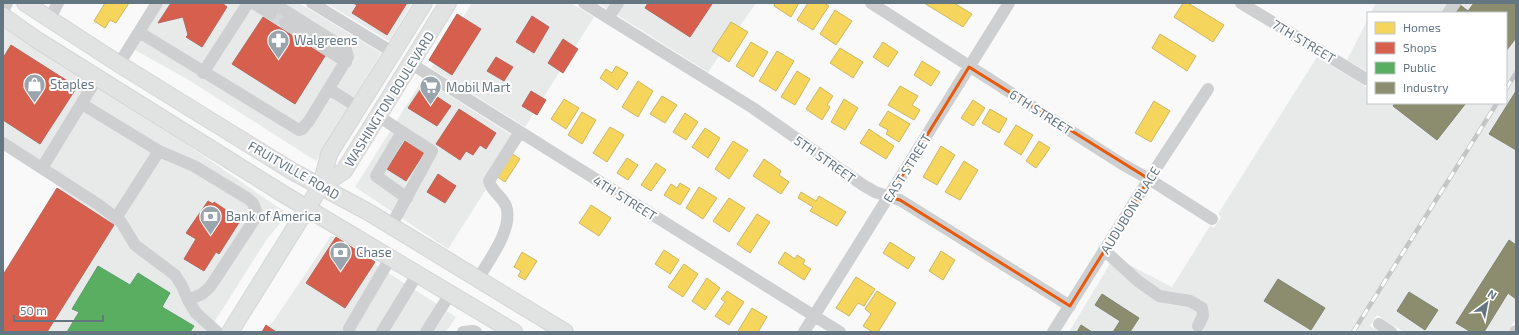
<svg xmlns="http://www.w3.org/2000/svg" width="1519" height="335" viewBox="0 0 1519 335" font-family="'Exo 2',sans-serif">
<rect width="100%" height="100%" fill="#f9f9f9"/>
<path fill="#e8e9e9" d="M164,3H299L381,53L316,161L187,79L135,50Z
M326,3H412L389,41Z
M472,3H571L594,17L525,127L431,68Z
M598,3H756L708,72Z
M1376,3H1516V319L1508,332H1404L1377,315L1370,326L1379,332H1069L1114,257L1172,287L1210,226L1214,228L1221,217L1218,214L1317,57L1368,88V103H1506V13H1371Z
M1368,19V72L1347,60Z
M3,25L144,115L288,214L267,239L208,332H3V285L62,188L3,148Z
M423,79L518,139L448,249L355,187Z
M331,236L437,304L419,332H266Z
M447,311L456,317L446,332H433Z"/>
<path fill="#f6d55c" stroke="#cab868" d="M105,3H129L116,23L110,20L105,28L94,21Z
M775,3H799L791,17L774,6Z
M808,3H824L829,6L813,30L797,20Z
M924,3H954L972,14L963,27Z
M1183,3H1188L1224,25L1213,42L1174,17Z
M835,10L852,21L836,45L820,34Z
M731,22L748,32L729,62L712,51Z
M1160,34L1196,56L1187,71L1152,48Z
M751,42L768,52L753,77L736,66Z
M883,42L898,52L888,67L873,57Z
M840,48L863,62L853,78L830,63Z
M777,51L794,61L776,91L759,81Z
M922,61L940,72L931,86L914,75Z
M616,66L628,73L617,90L600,78L606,69L612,73Z
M797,71L810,79L795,105L781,97Z
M638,81L653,91L638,117L622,107Z
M900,86L918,96L912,105L920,110L914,120L888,105Z
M820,87L833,96L827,105L830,107L822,120L806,109Z
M662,96L677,105L665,123L650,114Z
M564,99L579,108L566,129L551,119Z
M844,99L858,108L845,130L831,122Z
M973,100L985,108L973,126L961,118Z
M1154,101L1170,111L1151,142L1135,133Z
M990,109L1007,119L999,133L982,123Z
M888,111L910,124L899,142L886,134L888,130L879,125Z
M582,112L596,120L582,144L568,135Z
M685,113L698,122L686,140L673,132Z
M1016,125L1033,135L1021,155L1004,144Z
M610,127L624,135L607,162L593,153Z
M705,128L720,138L708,158L692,147Z
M869,129L894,146L886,159L860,143Z
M733,141L748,150L729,179L715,169Z
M1039,141L1050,148L1036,168L1026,161Z
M941,146L955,155L937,185L923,177Z
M511,153L520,159L505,182L496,176Z
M627,158L638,165L628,180L617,173Z
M764,159L781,171L779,175L789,182L781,194L753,176Z
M964,161L978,170L960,200L945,192Z
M656,163L666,170L651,191L641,185Z
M680,183L690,189L680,205L664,195L671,184L677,188Z
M699,187L717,198L703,219L686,208Z
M801,192L816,201L819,196L846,212L837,226L810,211L813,207L798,198Z
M729,198L745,208L729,232L713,221Z
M591,205L611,218L599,236L579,223Z
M757,214L770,222L750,253L737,244Z
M890,242L915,258L908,269L883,253Z
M664,250L679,260L670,274L655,264Z
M941,251L955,260L943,280L929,271Z
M522,252L537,261L525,280L518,276L521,271L514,267Z
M785,252L795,259L797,255L805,260L803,264L811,269L804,280L778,263Z
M684,264L698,274L683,297L668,287Z
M856,277L875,289L864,306L858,303L849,316L836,308Z
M707,278L720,288L705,310L692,301Z
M727,291L744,302L729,325L715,316L725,302L721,299Z
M877,291L896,303L878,332H873L863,326L871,314L865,309Z
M752,308L767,317L758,332H740L738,331Z"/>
<path fill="#d6604d" stroke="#b4675d" d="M171,3H222L227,7L202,47L186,37L188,35L183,17L158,23Z
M353,3H407L387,35L352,13L357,5Z
M648,3H710L712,4L690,37L645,8Z
M457,14L481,29L452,75L429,60Z
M532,16L549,27L534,53L516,42Z
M263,17L325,56L295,104L232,64Z
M563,39L578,49L563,73L548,63Z
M11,45L77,87L40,144L3,120V58Z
M496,57L513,67L504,81L487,71Z
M422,87L451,106L437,126L408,108Z
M531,91L546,100L537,115L522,106Z
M459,109L496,133L486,149L480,145L473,155L466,151L460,160L436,144Z
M405,141L424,153L406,181L387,169Z
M438,174L456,186L445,203L427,192Z
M57,188L114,225L47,332H3V275Z
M208,201L213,204L214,202L232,214L231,216L240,221L219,254L216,252L204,271L184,259L196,239L186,233Z
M336,237L375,262L345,308L306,283Z
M266,325L276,332H262Z"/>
<path fill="#5aae61" stroke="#5d9d6b" d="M98,266L130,285L138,273L170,293L162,307L194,326L190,332H67L79,312L72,309Z"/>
<path fill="#8c8c6e" stroke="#808574" d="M1474,3H1516V38L1506,51V13H1453L1459,4L1468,11Z
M1516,91V150L1489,134Z
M1395,103H1466L1437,140L1393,106Z
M1509,240L1516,245V299L1508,293L1484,332H1471L1456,323Z
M1278,279L1325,308L1311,330L1264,301Z
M1409,292L1438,310L1425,330L1397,311Z
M1102,294L1139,318L1130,332H1113L1120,321L1095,305Z
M1081,325L1092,332H1077Z"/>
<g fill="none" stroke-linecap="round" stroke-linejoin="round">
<path stroke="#d4d8dc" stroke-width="12" stroke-dasharray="12 6" stroke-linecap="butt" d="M271,14L285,23"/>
<defs>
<path id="major" d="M25,3L119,64L292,171L370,213L565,332
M3,16L37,40L280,192L514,332
M321,186L344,171L448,3
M230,332L321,186L329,154L424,3"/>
</defs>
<use href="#major" stroke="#d5d6d7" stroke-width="18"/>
<path stroke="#cecfd0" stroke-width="12" d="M253,3L271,14
M312,3L394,53
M584,3L753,108L863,185L875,192L900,200L1070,306
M871,3L1122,164L1149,179L1212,219
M1241,3L1366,79
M3,11L7,3
M1448,13L1455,3
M608,18L618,3
M49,20L58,3
M285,23L346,62
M139,32L299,130L302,129L309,121L348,57L346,49L273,3
M410,63L840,332
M119,64L157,3
M203,73L248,3
M329,89L359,108
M82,104L159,151L194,166L247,198L253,203L256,211L254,220L210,287L202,294L188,300
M378,116L432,151L391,226
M402,132L376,176L407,198
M3,143L99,205L116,218L121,222L135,245L175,275L182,286L188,300L196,313L217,332
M42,168L97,78
M116,218L159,151
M1104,250L1138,281L1159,296L1190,301L1202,308L1203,316L1198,326
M478,279C489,260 514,228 506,206C502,196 491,191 489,181L520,132
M1379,324L1391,332
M350,332L349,329L351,325L391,257
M382,332L418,273
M426,332L450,294
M463,332L473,331L476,332
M804,332L1009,3
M1053,332L1149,179L1208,89
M1515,332L1516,331"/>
<use href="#major" stroke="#e1e2e2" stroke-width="16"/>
<defs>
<path id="rail" d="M1506,89L1516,73
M1353,332L1497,103"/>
</defs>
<use href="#rail" stroke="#c3c5c6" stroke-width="4.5"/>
<use href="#rail" stroke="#fff" stroke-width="3" stroke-dasharray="9" stroke-linecap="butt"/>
</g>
<path fill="none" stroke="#e8590c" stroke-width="3" stroke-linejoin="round" d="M969,67L1149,179L1070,306L900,200L889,197Z"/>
<defs>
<symbol id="pharmacy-pin" viewBox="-11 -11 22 30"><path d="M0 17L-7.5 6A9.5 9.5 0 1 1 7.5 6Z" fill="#99a4ac" stroke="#fff"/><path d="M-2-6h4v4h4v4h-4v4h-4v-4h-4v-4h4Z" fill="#fff"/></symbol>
<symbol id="shop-pin" viewBox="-11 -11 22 30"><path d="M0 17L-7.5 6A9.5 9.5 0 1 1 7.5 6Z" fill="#99a4ac" stroke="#fff"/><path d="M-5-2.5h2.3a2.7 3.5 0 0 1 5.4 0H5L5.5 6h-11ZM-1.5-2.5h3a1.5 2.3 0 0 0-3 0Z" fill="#fff"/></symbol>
<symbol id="supermarket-pin" viewBox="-11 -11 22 30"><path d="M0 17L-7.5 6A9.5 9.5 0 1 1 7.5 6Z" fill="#99a4ac" stroke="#fff"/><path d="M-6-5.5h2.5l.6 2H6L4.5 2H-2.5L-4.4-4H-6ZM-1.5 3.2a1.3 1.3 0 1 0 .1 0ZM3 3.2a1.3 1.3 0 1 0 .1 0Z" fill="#fff"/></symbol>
<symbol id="bank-pin" viewBox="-11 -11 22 30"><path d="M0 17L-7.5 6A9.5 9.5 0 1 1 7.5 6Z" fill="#99a4ac" stroke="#fff"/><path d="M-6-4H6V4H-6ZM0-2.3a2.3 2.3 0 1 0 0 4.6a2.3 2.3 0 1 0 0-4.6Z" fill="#fff"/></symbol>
</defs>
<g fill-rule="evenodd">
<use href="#pharmacy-pin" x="266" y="28" width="25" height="34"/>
<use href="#shop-pin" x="22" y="72" width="25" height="34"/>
<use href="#supermarket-pin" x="418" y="74" width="25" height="34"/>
<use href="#bank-pin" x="198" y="204" width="25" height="34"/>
<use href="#bank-pin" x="328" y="240" width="25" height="34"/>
</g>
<g text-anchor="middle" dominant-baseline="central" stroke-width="4" stroke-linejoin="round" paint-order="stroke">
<g font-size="13" fill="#657683" stroke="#fff" text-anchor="start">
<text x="294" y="40">Walgreens</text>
<text x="50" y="84">Staples</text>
<text x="446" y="87">Mobil Mart</text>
<text x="226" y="216">Bank of America</text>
<text x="356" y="252">Chase</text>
</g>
<g font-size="13" fill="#657683" stroke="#fff">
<text transform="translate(1304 41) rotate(31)">7TH STREET</text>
<text transform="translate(389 99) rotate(-58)">WASHINGTON BOULEVARD</text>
<text transform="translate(1041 112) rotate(33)">6TH STREET</text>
<text transform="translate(825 159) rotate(35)">5TH STREET</text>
<text transform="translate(907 168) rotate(-58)">EAST STREET</text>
<text transform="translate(294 170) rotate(30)">FRUITVILLE ROAD</text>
<text transform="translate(625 198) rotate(32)">4TH STREET</text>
<text transform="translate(1130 210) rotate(-58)">AUDUBON PLACE</text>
</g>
</g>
<rect width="1519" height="335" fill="none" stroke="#657683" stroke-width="8"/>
<rect x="1367" y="12" width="140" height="92" fill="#ffffff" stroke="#c1c8cd"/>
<rect x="1375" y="22" width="20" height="12" fill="#f6d55c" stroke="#c1c8cd"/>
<text x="1403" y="32" font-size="12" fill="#657683">Homes</text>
<rect x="1375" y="42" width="20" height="12" fill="#d6604d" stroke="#c1c8cd"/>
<text x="1403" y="52" font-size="12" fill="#657683">Shops</text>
<rect x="1375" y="62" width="20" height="12" fill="#5aae61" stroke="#c1c8cd"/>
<text x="1403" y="72" font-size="12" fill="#657683">Public</text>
<rect x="1375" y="82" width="20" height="12" fill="#8c8c6e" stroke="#c1c8cd"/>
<text x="1403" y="92" font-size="12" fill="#657683">Industry</text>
<g transform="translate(1487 303) rotate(32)" stroke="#ffffff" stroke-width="3" paint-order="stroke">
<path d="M0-3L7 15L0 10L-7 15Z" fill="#657683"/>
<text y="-6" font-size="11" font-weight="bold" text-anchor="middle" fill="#657683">N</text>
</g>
<path d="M14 315v6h89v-6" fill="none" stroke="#657683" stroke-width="2"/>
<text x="20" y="315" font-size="12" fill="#657683" stroke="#ffffff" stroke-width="3" paint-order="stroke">50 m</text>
</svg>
